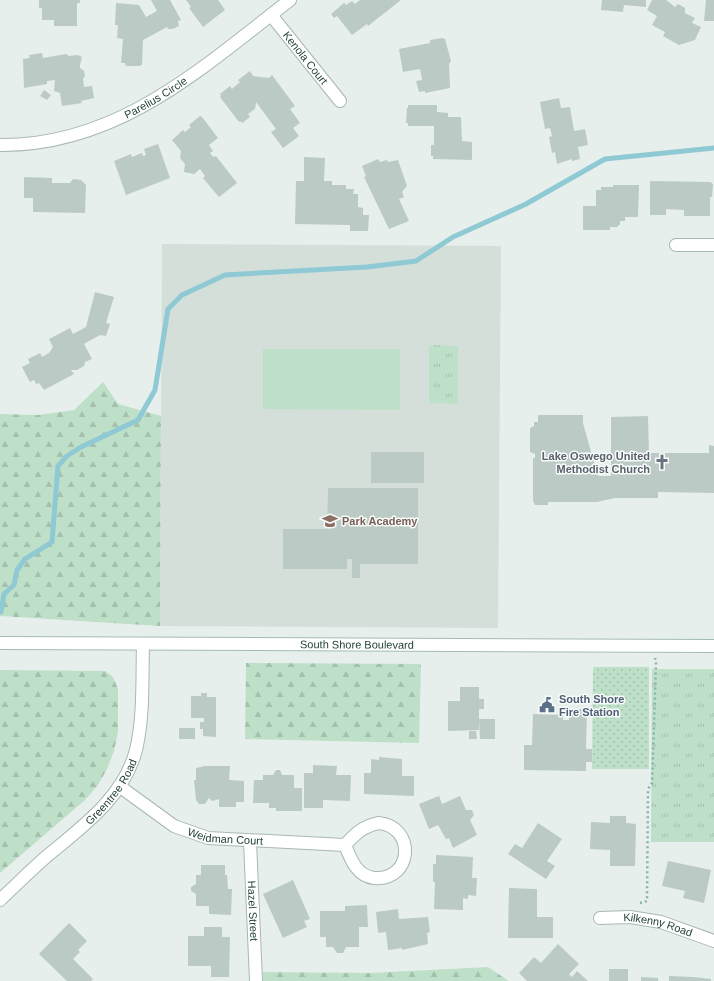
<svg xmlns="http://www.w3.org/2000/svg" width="714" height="981" viewBox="0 0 714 981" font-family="Helvetica,sans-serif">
<defs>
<pattern id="grass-dots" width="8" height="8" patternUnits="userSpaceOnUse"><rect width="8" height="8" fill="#bfe0c8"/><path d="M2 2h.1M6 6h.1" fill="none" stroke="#a4c1ad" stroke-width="1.8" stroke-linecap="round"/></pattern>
<pattern id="forest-firs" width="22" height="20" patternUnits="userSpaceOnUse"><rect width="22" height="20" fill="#bfe0c8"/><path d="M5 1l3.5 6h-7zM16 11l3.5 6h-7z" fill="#a4c1ad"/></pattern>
<pattern id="park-tufts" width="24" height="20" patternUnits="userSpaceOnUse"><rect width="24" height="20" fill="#bfe0c8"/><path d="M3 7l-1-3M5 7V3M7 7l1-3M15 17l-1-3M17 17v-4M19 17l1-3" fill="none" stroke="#a4c1ad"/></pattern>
</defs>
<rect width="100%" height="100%" fill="#e6efeb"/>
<path fill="#d4dfda" d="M162,244L501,246L498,628L160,626Z"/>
<path fill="url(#grass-dots)" d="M593,667H649V769H592Z"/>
<path fill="url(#forest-firs)" d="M103,382L118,404L161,416L160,626L0,616V414L38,415L74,410Z
M246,663L421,664L419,743L245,739Z
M0,670L105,671L113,677L118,689V732L114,751L107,769L98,785L85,800L0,873Z
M488,967L509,981H263V972L370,973Z"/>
<path fill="url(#park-tufts)" d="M429,345L458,346V404L429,403Z
M652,669H714V842H651Z"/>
<path fill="#bfe0c8" d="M263,349H400V410L263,409Z"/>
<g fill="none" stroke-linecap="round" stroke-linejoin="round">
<path stroke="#8ec9d4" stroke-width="5" d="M1,612L4,594L14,585L17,570L25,559L52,542L58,466L67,456L81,447L138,420L155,390L168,309L182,295L225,275L367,267L416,261L453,237L526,204L605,159L714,148"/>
</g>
<path fill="#bbcac4" d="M39,0H80V3H77V26H54V20H42V8H39Z
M151,0H170L181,20L178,21L179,26L173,29H168L167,27L143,40L142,65L139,66H126L125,63H121L123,39L117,38L118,25H115L116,3L139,5L146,17L157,11Z
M186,0H218L225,10L203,27L189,8L191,7Z
M360,0H401L368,26L367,24L352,35L337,16L334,18L331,14L344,3L346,5L352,1L355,4Z
M602,0H646V7L624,5L623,12L601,10Z
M652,0H666L675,7L678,4L685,8V13L695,18L692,23L701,27L695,40L679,45L663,36L665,32L652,25L657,16L647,10Z
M706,0H714V21H704Z
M442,38L445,39L451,61L449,64L450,88L425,93V91L419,92L416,81L422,80L420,69L403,72L399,49L430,43V40Z
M42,53L43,58L66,54L69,56L78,55L82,57L80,65V68L84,71L85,76L83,79L84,87L92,86L94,98L81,101L82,103L62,106L60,93L54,91L55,80L47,81V84L24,88L23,59L30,58L29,55Z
M250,71L253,76L269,78L272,75L295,106L290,109L300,123L293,128L299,136L283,148L271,132L276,129L256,102L255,109L248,114L250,117L242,123L240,121L239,122L220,97L221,96L220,94L230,86L232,89L240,82L238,80Z
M44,90L51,95L47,100L40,96Z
M559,98L561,108L570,107L574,131L585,129L588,145L578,147L580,159L572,161V159L557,164L555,152L552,153L549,137L552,136L550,128L545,129L540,102Z
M408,105H437V112L448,113V117H461L462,141L472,142V160L433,159V156H431V145H434V126H408V123H406L407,108H408Z
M200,116L202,117L218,138L209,145L213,151L210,153L213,157L216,156L237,183L219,197L203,178L205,176L200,169L194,174L184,172L185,164L180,158L181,151L172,140L183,130L185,132L191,127L189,125Z
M158,144L170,178L126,195L114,161L131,154L132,157L142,153L143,156L146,155L144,149Z
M304,157L325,158L324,181H332V185H346V189H354L353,194H358V207L363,208V215H369L368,231H350V225L295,224L296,181H304Z
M378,159L380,162L387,160L388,162L398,160L407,186L402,192L404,197L399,199L409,221L389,229L364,177L366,176L362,166Z
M24,177L52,178V183H70L73,179L81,180L86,185L85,213L33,212V198H24Z
M650,181L710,182L713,184L712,197H710V216H684V210L666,209V215H650Z
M613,185H639L638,217H625V221H620V225H618V227H610V230H583V206H596V190H601V187H613Z
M95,292L114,297L106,323L110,324L106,336L100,335L84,344L92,359L85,362L84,366L77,370H71L74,374L44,390L39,383L36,384L34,380L30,382L22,367L30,363L28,359L40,353L42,357L49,353L53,347L49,339L70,328L73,334L86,327Z
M538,415H583V423L595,466H598V476H611V417L648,416L649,453H709V445L714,446V493L658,492V498H615L597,502H548V505H535L533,501V458H535V454L530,452V428L534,426V422H538Z
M371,452H424V483H371Z
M328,488H418V564H360V578H352V559H347V569H283V529H327Z
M460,687H479V699H484V709H479V730L448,731V701H460Z
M201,693H207V697H216V737L203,736V729H200V722H204V718H191V696H201Z
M569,709H587L586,749H592V762H586V771L524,770V745H532L533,714L563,715V720H569Z
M479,719H495V739H480Z
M179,728H195V739H179Z
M469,731H476L477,739H469Z
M379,757L402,759V776H414V796L364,794V773H371V759L379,760Z
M313,765L337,766L336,775H351L350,801L323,800V808H304V773H313Z
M205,766H230L229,780L244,781V802H236V807H219V799L212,801L209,798L205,804H199L196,800L194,780H196V768Z
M276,770H280L282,775H294V788H302V811H276V808H269V803H253L254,780H263V775H273Z
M439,796L442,804L460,796L466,810H472L474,815L470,820L477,835L453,848L449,838L446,839L438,825L429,829L419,804Z
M610,816H626V823L636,824L635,866H610V850L590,849L591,822L610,823Z
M538,823L562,839L547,861L555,866L546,879L508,854L515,844L522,848Z
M436,855L473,857L472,878H477L476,896L468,895V899L463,898V910L434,909L435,882H433V864H436Z
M668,861L711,870L704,903L683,898L685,891L662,886Z
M201,865H225V875H227L228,889H232L231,915L209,914V906H196V894L191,891V887L196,884V875H201Z
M293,880L310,919L304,921L307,927L283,938L263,894Z
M509,888L537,889V917H553V938H508Z
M367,905L368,927H359V947H346L343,953H337L333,947H326V937H320V911H345V906Z
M398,909L399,919L428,917L430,932L427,933L428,944L402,950V948L388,950L386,932L378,933L376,912Z
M69,923L87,941L78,950L80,952L73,959L93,979L91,981H67L39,954Z
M204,927H222V937H230L229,977H211V966H188V936H204Z
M558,944L579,964L569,974L572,977L577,971L588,981H527L519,973L534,957L541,963Z
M609,969H628V981H609Z
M669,976L693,977L711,979V981H669Z
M641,977L658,978V981H641Z"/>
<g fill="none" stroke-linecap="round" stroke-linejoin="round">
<defs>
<g id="minor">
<path id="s1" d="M271,15L340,101"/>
<path id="s2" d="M0,145C118,146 202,68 290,0"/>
<path d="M676,245H714"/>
<path id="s3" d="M119,786L174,826L208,838L345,845"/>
<path d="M379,823C416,827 413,881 374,878C357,876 351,860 345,845C355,834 363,826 379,823Z"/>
<path id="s4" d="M250,841L256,981"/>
<path id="s5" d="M600,918L630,917L661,922L714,941"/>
</g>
<g id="tertiary">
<path id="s6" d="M0,900C16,885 31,870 47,856C82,827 124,797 136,750C144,716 142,679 143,644"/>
</g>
<g id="secondary">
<path id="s7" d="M0,643L714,646"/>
</g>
</defs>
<use href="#minor" stroke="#a8b8b2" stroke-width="14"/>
<use href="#tertiary" stroke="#a8b8b2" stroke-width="14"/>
<use href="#secondary" stroke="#a4bbb3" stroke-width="14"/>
<path stroke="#86b3a5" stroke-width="2.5" stroke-dasharray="2 3" stroke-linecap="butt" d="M640,903L647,901L648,789L652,783L656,663L655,658"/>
<use href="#minor" stroke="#fff" stroke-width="12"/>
<use href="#tertiary" stroke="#fff" stroke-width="12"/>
<use href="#secondary" stroke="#fff" stroke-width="12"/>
</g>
<defs>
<symbol id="church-bare" viewBox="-9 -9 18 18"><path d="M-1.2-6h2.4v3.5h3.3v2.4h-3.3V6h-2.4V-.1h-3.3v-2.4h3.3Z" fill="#6b7280" stroke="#f7fbf9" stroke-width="2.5" paint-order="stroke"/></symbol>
<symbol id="school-bare" viewBox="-9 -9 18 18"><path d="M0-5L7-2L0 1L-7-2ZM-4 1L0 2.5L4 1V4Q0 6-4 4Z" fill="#8d6e63" stroke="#f7fbf9" stroke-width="2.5" paint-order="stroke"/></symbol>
<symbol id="civic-bare" viewBox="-9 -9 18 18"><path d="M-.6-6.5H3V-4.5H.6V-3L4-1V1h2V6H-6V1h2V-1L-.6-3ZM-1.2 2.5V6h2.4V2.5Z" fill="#5c6f8a" stroke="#f7fbf9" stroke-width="2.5" paint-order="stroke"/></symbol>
</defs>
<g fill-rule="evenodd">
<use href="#church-bare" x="651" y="451" width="22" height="22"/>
<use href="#school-bare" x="319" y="510" width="22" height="22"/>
<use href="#civic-bare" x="536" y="694" width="22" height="22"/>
</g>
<g text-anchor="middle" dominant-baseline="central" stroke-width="3" stroke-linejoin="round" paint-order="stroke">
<g font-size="11" fill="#24423a" stroke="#f7fbf9">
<text stroke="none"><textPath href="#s1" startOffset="55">Kenola Court</textPath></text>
<text stroke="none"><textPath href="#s2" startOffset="165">Parelius Circle</textPath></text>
<text stroke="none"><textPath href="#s7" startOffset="357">South Shore Boulevard</textPath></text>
<text stroke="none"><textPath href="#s6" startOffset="156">Greentree Road</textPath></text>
<text stroke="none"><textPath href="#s3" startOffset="121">Weidman Court</textPath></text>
<text stroke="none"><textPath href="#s4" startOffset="70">Hazel Street</textPath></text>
<text stroke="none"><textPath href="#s5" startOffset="59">Kilkenny Road</textPath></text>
</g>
<g font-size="11" font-weight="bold" fill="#5b616d" stroke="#f7fbf9" text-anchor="end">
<text x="650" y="456">Lake Oswego United<tspan x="650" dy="13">Methodist Church</tspan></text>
</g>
<g font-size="11" font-weight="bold" fill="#785e54" stroke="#f7fbf9" text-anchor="start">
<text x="342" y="521">Park Academy</text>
</g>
<g font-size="11" font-weight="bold" fill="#4e5e75" stroke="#f7fbf9" text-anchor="start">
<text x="559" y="699">South Shore<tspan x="559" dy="13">Fire Station</tspan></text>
</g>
</g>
</svg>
